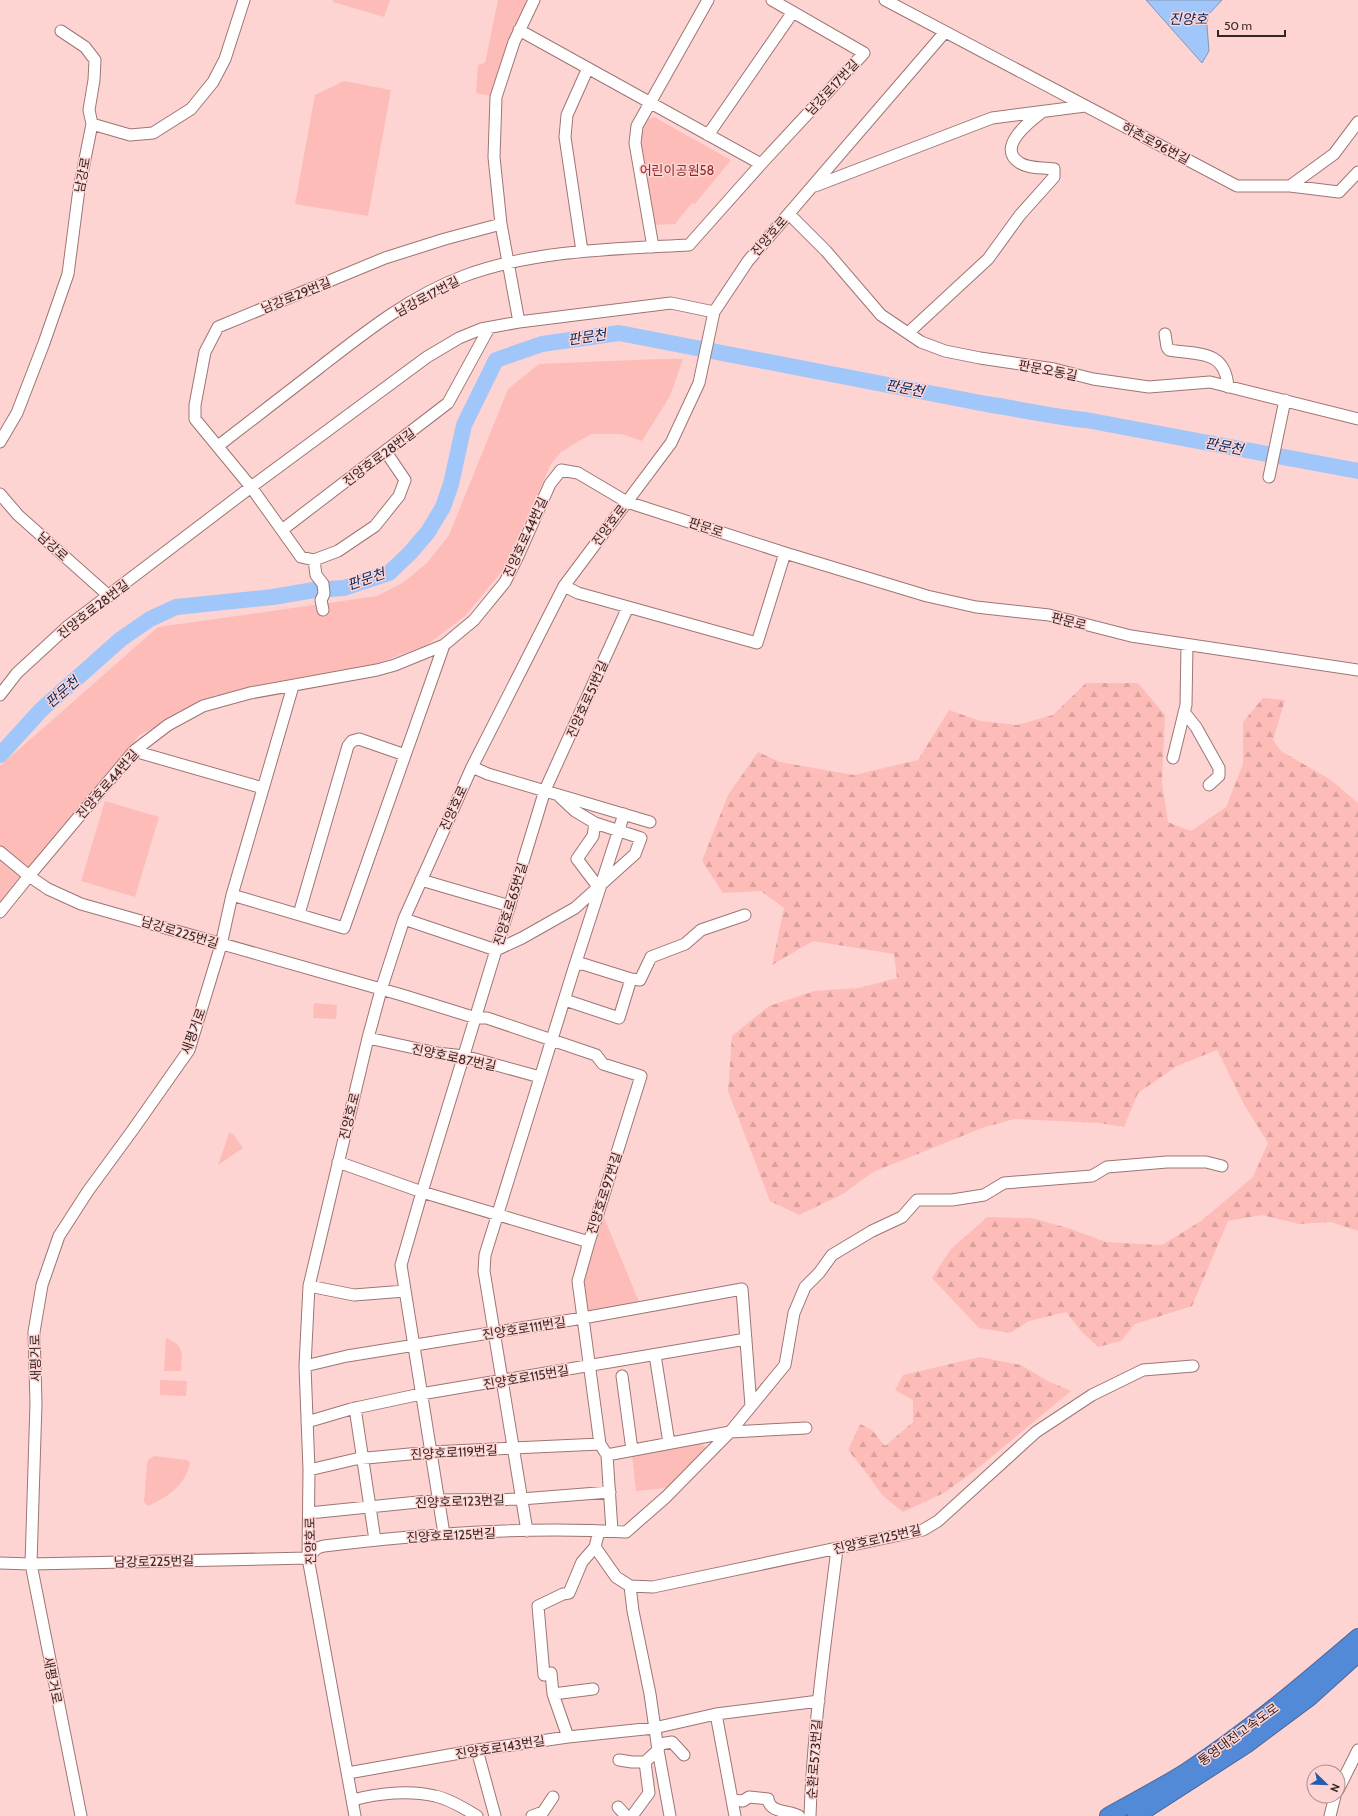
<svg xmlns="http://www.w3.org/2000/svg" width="1358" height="1816" viewBox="0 0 1358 1816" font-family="Cabin,'Noto Sans KR',sans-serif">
<defs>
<pattern id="forest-firs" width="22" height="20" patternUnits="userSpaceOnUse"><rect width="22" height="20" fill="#fdbcb8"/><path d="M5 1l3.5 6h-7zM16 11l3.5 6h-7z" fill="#d9a19e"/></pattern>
</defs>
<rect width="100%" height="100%" fill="#fed4d2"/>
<path fill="url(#forest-firs)" d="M1086,683H1138L1165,715L1162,782L1168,822L1191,831L1226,807L1243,764V722L1263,698L1285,700L1273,740L1281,751L1331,780L1358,803V1231L1331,1222L1299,1224L1262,1215L1228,1221L1192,1306L1135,1324L1121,1341L1098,1347L1081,1331L1066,1312L1029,1321L1010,1333L979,1328L932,1278L950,1250L987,1217L1032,1218L1071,1229L1106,1242L1162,1245L1201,1221L1253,1177L1268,1143L1245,1106L1217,1050L1177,1066L1138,1093L1124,1127L1099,1123L1014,1119L982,1128L873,1172L843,1194L799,1215L770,1201L728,1091L732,1036L769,1006L814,991L859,988L897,978L894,954L813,941L772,965L784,908L761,891L723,893L702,861L728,795L758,752L780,762L854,775L918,760L949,710L980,721L1017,725L1053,715Z
M980,1357L1021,1365L1048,1381L1071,1391L978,1468L944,1493L903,1512L883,1496L861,1466L848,1450L860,1424L872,1430L885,1446L913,1422V1400L895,1390L903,1375Z"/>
<path fill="#fdbcb8" d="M333,0H390L384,17L333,2Z
M498,0H530L491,96L476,93L478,65L485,63Z
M344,81L391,90L368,216L295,204L315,95Z
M654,117L731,160L695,204L692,203L675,224L652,225L638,144L645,120Z
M657,359H683L670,396L642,441L621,434H591L561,452L551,464L504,569L465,616L427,645L370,666L201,701L166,722L139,735L130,749L0,904V766L158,627L377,596L404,582L427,563L449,535L508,389L539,364Z
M105,801L159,817L135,897L81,881Z
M314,1003L337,1005L336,1019L313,1018Z
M229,1133L233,1134L243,1148L218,1165Z
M603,1215L640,1304L587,1313L581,1281Z
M166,1338C185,1345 182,1354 181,1371H164Z
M160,1380L187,1381L186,1396L160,1395Z
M701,1443L707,1449L666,1488L636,1491L632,1454Z
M154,1456L187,1460L190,1462C186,1485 168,1497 148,1506L144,1502L147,1463L148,1460Z"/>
<path fill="#a1c6fa" stroke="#8196ba" d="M1146,0H1222L1208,15L1207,26L1209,51L1202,63Z"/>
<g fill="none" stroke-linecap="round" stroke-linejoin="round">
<path stroke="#a1c6fa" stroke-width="16" d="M0,755L41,710L121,639L150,619L176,607L273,597L314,590L344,588L389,573L410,553L428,532L443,507L451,484L464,425L496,360L542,344L619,333L986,404C1019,409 1053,417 1086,420L1358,471"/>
<defs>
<path id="minor" d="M885,0L1237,186H1290L1334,154L1358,122
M519,30L761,164
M61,31L85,47L95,60L94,80L89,110L92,124
M708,135L793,12
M815,186L992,118L1085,106
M1290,186L1339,192L1358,172
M789,214L826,251L881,315L921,342L945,351L980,358L1054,369L1093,379L1149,387L1210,382L1358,419
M653,247L635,143L637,126L708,0
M582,251L565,137L567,115L588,68
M519,322L501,224L494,157L496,97L514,42L534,0
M908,333L988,259L1020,215L1054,177V169C1043,167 1029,169 1020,163C995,148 1030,121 1042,112
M1165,334L1167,347L1169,350C1198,355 1225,349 1228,387
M0,442L17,413L44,343L68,274L79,189L92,124L130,135L153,133L191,109L213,82L225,59L244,0
M218,446C252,420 285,394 319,368C364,333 410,296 464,276C533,250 616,249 689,245L761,164L864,53L772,0
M386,452L405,480L399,496L375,526L338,551L314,560L301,557L251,487L195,419V405L205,352L218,327L385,258L445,239L501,224
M1269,477L1285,400
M0,494L18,515L109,596
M282,530L448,403L489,328
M314,560L316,575L323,584L324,594L321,600L323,610
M564,586L578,593L757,643L785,553
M0,695L17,673L67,627L251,487L427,357L459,338L481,329L519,322L671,303L714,312
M1184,712L1196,727L1219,768V776L1209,785
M134,751L263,788
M1173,758L1186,705L1187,645
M472,767L488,774L650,822
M560,797L575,811L595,823L593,836L577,859L599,888
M0,852L29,876L134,751L168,725L203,706L250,693L377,670L395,665L444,645L474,620L505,582L518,556L550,484L561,470L578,473L627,502L785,553L927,596L976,607L1049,615L1131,636L1358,670
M421,880L510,906
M232,895L344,928L444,645
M0,912L29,876L48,889L81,904L402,995L476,1018H487L596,1055L603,1064L641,1076L589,1242L422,1192L338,1162
M299,914L348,746L352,741L359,739L405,755
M404,919L496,950L522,938L575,908L635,854L641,838L595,823
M575,965L624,814
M565,1000L619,1018L631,979
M368,1038L437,1053L464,1056L540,1077
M589,1242L578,1281L600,1444L607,1455L612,1531
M309,1286L354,1295L405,1291
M655,1355L669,1443
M305,1366L347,1356L583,1318L742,1289L751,1406
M622,1376L632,1450
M355,1408L375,1540
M307,1422L351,1409L421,1394L746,1339
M607,1455L730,1432L785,1365L794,1313L805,1287L819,1273L832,1255L872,1231L902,1217L917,1200H952L984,1195L1004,1183L1092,1176L1107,1167L1167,1162H1206L1222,1166
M309,1470L356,1459L431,1452L600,1444
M309,1513L438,1500L521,1499L610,1492
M527,1531C512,1444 499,1358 484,1271L485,1255L575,965L583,964L631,979L640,980L651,957L685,944L701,930L745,915
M599,1531L595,1547L616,1577L630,1586L653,1587L923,1530L938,1521L1036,1432L1092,1395L1143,1370L1193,1366
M444,1534L401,1265L422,1192L545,790L628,607
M0,1563L31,1564L308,1558L317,1548L324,1546C424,1534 525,1526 626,1532L666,1497L730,1432L806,1428
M630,1586L633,1611L650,1694L658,1750L670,1816
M553,1694L593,1689
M716,1714L735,1816
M568,1737L553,1694L551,1673L544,1675L538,1606L563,1594L569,1593L582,1562L595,1547
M477,1750L495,1816
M619,1760L632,1762H645
M348,1773L477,1750L568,1737L654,1728L716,1714L819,1701
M1338,1790L1358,1750
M353,1800C378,1793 409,1790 435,1796C450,1799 465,1809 477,1816
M732,1800L743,1801L749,1797L768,1799C770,1814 790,1810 799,1816
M618,1807L626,1816
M81,1816L31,1564L36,1403L34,1332L42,1285L59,1236L88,1191L132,1131L189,1050L221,945L232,895L293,686
M355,1816L308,1558L309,1470L305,1366L309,1286L368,1038L381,990L404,919L472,767L564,586L671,443L699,383L714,312L748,261L945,32
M532,1816L543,1812L553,1797
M632,1816L649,1793L645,1762L658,1750L660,1744L672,1742L684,1755
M810,1816C813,1727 826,1638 837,1549
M1330,1816L1335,1796"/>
<path id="highway" d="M1108,1816C1134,1801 1162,1787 1187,1771C1248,1731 1303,1684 1358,1637
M1136,1816L1246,1745L1309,1698L1358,1654"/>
</defs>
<use href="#minor" stroke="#9c7674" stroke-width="13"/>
<use href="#highway" stroke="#486799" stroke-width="18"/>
<use href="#minor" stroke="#fff" stroke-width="11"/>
<use href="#highway" stroke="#538ad8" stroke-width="16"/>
</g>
<g text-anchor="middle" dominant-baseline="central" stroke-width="3" stroke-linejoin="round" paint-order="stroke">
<g font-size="13" fill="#352625" stroke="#fed4d2">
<text transform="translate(832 87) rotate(-47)">남강로17번길</text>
<text transform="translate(1156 143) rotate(28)">하촌로96번길</text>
<text transform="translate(82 175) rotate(-79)">남강로</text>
<text transform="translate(769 236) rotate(-49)">진양호로</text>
<text transform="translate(296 295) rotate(-22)">남강로29번길</text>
<text transform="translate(427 296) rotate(-28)">남강로17번길</text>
<text transform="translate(1048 370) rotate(11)">판문오동길</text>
<text transform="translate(379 457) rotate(-37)">진양호로28번길</text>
<text transform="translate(609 525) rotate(-53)">진양호로</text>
<text transform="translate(706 527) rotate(18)">판문로</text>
<text transform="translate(525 537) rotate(-65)">진양호로44번길</text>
<text transform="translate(53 546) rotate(42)">남강로</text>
<text transform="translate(93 609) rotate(-38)">진양호로28번길</text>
<text transform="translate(1069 621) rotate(14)">판문로</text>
<text transform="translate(587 699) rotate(-66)">진양호로51번길</text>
<text transform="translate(107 784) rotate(-49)">진양호로44번길</text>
<text transform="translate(453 808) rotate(-65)">진양호로</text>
<text transform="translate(510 904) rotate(-73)">진양호로65번길</text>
<text transform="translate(180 932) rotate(17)">남강로225번길</text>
<text transform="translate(193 1031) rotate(-70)">새평거로</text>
<text transform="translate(454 1057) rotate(12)">진양호로87번길</text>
<text transform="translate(349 1116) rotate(-76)">진양호로</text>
<text transform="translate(604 1193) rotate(-72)">진양호로97번길</text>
<text transform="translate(524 1328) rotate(-9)">진양호로111번길</text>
<text transform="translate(35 1358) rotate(-91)">새평거로</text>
<text transform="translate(526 1377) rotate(-10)">진양호로115번길</text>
<text transform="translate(454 1452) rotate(-3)">진양호로119번길</text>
<text transform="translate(460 1501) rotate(-2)">진양호로123번길</text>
<text transform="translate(451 1535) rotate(-3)">진양호로125번길</text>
<text transform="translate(877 1539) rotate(-13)">진양호로125번길</text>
<text transform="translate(310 1541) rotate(-91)">진양호로</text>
<text transform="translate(154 1561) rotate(-1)">남강로225번길</text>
<text transform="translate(53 1680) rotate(78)">새평거로</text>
<text transform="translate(1238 1734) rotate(-36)">통영대전고속도로</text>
<text transform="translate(500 1747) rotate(-9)">진양호로143번길</text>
<text transform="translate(814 1759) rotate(-86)">순환로573번길</text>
</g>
<g font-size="13" fill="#8d282d" stroke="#fed4d2">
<text x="677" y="170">어린이공원58</text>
</g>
<g font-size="14" font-style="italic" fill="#00275f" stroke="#fed4d2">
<text x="1188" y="19">진양호</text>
<text transform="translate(587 337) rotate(-8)">판문천</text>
<text transform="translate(905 388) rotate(11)">판문천</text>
<text transform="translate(1224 446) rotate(11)">판문천</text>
<text transform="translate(366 579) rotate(-19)">판문천</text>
<text transform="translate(62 692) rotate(-41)">판문천</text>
</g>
</g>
<g transform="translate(1326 1784) rotate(113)"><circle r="19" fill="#fed4d2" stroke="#ae8e8d"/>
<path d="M0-3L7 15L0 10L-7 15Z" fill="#225daf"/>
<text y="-6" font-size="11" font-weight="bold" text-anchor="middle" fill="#352625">N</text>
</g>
<path d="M1218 30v6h67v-6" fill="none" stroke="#352625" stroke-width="2"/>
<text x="1224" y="30" font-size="12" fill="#352625" stroke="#fed4d2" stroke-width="3" paint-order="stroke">50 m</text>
</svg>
